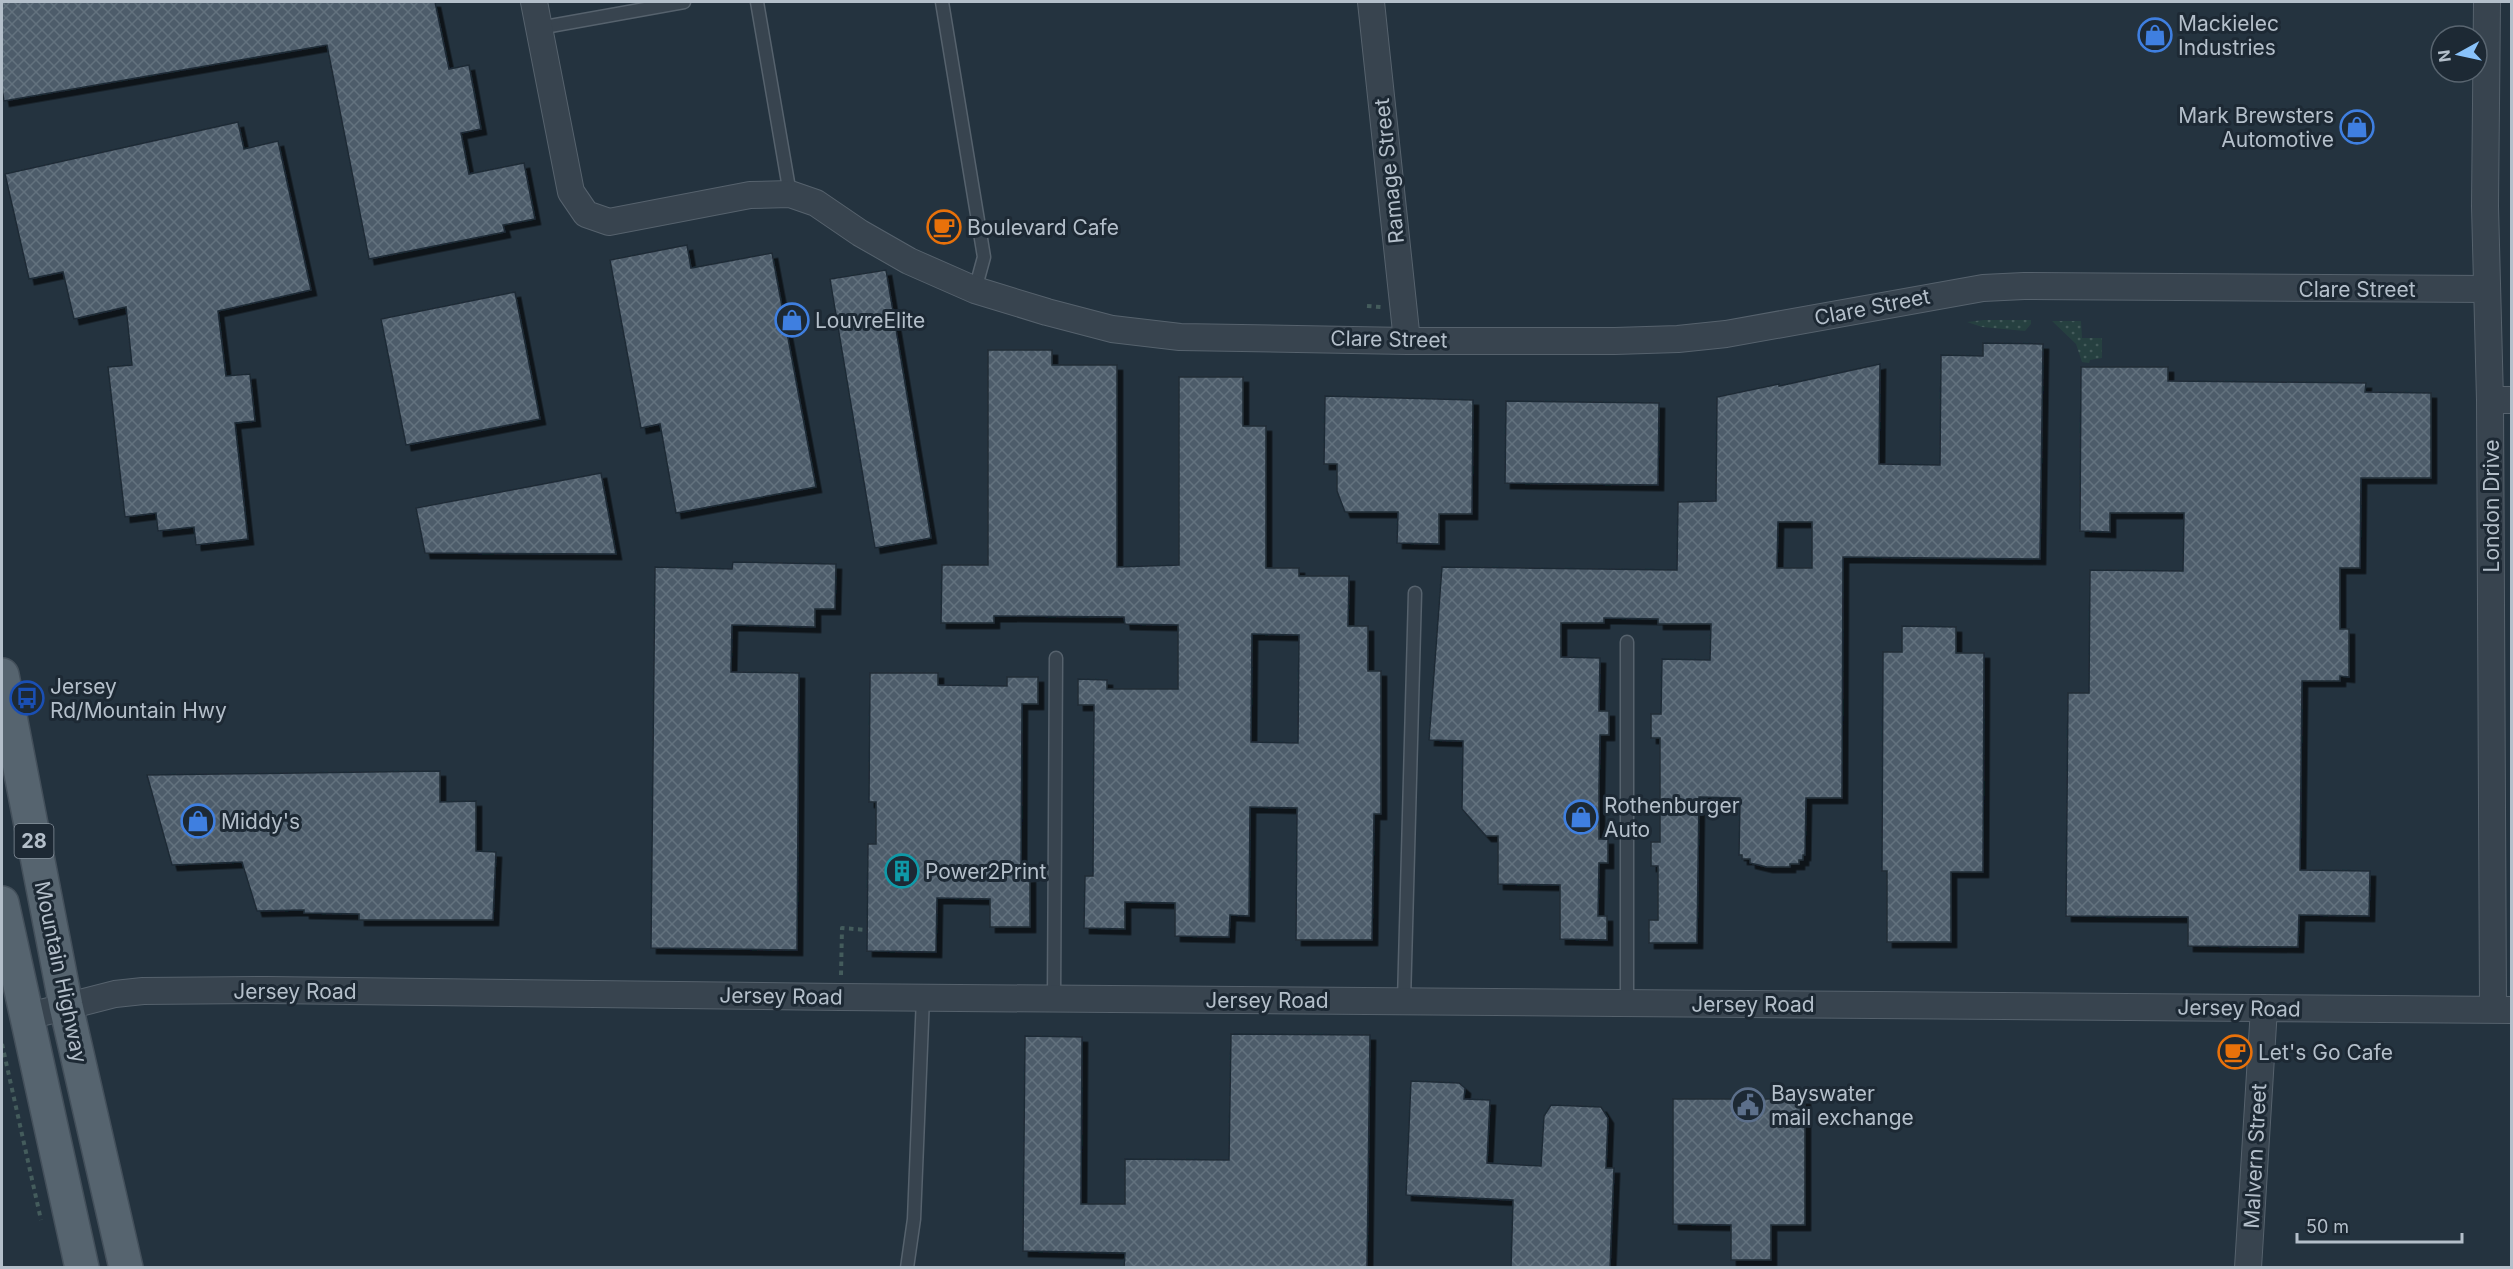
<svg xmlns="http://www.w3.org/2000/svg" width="2513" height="1269" viewBox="0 0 2513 1269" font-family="Inter,sans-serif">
<defs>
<pattern id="grass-dots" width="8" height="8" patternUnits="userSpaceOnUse" patternTransform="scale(1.5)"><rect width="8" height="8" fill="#264040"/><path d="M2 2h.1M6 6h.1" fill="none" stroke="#435a5a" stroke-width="1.8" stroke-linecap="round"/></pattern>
<pattern id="building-cross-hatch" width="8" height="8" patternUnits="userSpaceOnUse" patternTransform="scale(1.5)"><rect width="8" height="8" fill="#4d5c6a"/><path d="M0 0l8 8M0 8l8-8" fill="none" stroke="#64727e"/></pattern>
<filter id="shadow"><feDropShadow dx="5.5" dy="5.5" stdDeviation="0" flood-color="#0009"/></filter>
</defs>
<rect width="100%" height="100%" fill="#24333f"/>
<path fill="url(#grass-dots)" d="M1984,320H2031V324L2025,331L1982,327L1967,322Z
M2052,321H2081L2082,338H2102V358L2090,360L2089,363L2082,362L2076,344Z"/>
<path fill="url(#building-cross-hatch)" stroke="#1f2b36" stroke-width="1.5" fill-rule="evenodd" filter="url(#shadow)" d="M2,2H435L449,69L469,65L481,129L461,133L469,174L524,163L535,219L503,225L505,232L369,259L327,45L4,101L2,89Z
M238,122L244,149L278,141L311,290L218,311L226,376L250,374L255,421L235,423L248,539L196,545L194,527L158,531L156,513L125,517L108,367L132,365L126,307L74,319L63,272L29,279L5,174Z
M687,245L691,268L772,253L816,487L676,513L660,424L641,428L610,260Z
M886,270L931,538L875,548L830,279Z
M515,292L540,419L406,445L381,319Z
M1983,343L2043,344L2040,559L1843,557L1842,798H1806L1805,855H1803V860H1799V864H1790V867H1767L1750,863V859H1742V855H1739L1740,798L1699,797L1697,943H1649V920H1658V866H1651V842H1660V738H1651V714H1661L1662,659L1710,660L1711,624H1658V619L1604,618V623H1561V657L1600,658L1599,711H1609V735H1600L1599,787V839H1608V863H1599L1598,916H1607V940L1560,939V885L1498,884V836H1486L1462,809L1463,741L1429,740L1442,567L1677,570L1678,502L1716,501L1717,397L1779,384V386L1880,364L1879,464L1940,465L1941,355L1983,356ZM1778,522H1812V568H1777Z
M988,350H1052V365H1117V567L1179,565V377H1243V426H1266V568H1299V576H1349L1348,626H1368V671H1381V814H1374L1372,940H1296L1297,808L1250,807L1249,916L1230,915L1229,937L1175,936V903L1125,902V929L1084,928L1085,876H1093L1094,705H1078V679L1107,680V689H1178V625L1125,624L1124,617L994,616V623H941L942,565H988ZM1252,634L1299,635L1298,743L1251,742Z
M2081,367H2168V381L2366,383L2365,392L2431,393V478H2361L2360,568H2340V629H2349V677L2340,676V681H2302L2300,870L2370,871L2369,916L2299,915L2298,947L2188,946V917L2066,916L2068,693H2089L2090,570L2183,571L2184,513H2110V532L2080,531Z
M1325,396L1473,400L1472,514H1439V544L1397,543L1398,512H1345L1337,491V464H1324Z
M1506,401L1659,403L1658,485L1505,483Z
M601,473L616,554L425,553L416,508Z
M733,562L836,564L835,609H815V627L732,625L731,672L799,673L797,950L651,948L655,567L732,569Z
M1902,626L1956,627V653H1984L1983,872H1951V942H1887V871H1882L1883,652H1902Z
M870,673H938V685L1007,686V677H1038V704H1022L1021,878L1030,877V927H990V899L937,898L936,952L867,951L868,844H876V802H869Z
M440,771V802L476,801V851L496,852L493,920H359V914L304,913V910L257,911L242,862L172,865L147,775Z
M1231,1034L1370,1035L1367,1268H1124L1125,1253L1023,1251L1025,1036L1082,1037L1081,1204H1125V1159L1229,1160Z
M1411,1081L1459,1083L1465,1088L1464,1099L1490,1100L1487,1163L1541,1166L1544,1116L1551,1105L1601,1107L1608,1118L1606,1168H1614L1610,1268H1511L1513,1200L1406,1195Z
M1673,1099H1805V1225H1771V1260H1731V1225L1673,1224Z"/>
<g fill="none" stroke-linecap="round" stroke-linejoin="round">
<defs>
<path id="lane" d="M757,2L790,194
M942,2L984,257L975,290
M539,28L684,2
M1054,998L1056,658
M1404,1001L1415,593
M1627,1003V642
M907,1268L914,1219L923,997"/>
<path id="street" d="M534,2L571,192L586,214L609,222L750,195L790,194L816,203L860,233L909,261L975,290L1047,312L1112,329L1180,337L1407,341H1615L1678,339L1726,334L1983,288L2024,286L2487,289
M1371,2L1407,341
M2487,2L2485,206L2490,400L2493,1010
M2490,400H2512
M25,1017L115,994L143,991L268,990L840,997L2512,1010
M2248,1268L2264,1008"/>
<path id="primary" d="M2,675L66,1006L126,1268
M2,903L82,1268"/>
</defs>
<use href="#lane" stroke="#56626d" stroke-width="15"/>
<use href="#street" stroke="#56626d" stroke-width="28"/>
<use href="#primary" stroke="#44505b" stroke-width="36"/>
<path stroke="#445c5c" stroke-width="4" stroke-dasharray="4.5 4.5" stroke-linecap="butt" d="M1367,306L1381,307
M841,975L842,928L867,930
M2,1044L41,1220"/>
<use href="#lane" stroke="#38444f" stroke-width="12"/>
<use href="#street" stroke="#38444f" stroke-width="26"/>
<use href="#primary" stroke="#56646f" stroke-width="33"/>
</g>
<defs>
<symbol id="shop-ring" viewBox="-11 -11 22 22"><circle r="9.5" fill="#1d2934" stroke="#3f7fe0" stroke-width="1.5"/><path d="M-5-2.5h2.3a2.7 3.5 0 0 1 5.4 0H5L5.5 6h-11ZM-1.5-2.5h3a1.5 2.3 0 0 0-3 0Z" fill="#3f7fe0"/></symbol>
<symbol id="cafe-ring" viewBox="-11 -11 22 22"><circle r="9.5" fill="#1d2934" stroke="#e8710a" stroke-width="1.5"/><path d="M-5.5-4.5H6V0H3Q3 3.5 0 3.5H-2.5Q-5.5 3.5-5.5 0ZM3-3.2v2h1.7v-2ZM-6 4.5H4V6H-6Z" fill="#e8710a"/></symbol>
<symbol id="bus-ring" viewBox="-11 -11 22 22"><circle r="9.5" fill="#1d2934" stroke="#1a4fb4" stroke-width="1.5"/><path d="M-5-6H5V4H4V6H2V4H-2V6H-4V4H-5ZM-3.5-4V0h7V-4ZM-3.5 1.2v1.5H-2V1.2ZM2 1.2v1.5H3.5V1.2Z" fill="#1a4fb4"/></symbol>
<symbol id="building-ring" viewBox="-11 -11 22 22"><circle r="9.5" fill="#1d2934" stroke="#0f9aa8" stroke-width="1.5"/><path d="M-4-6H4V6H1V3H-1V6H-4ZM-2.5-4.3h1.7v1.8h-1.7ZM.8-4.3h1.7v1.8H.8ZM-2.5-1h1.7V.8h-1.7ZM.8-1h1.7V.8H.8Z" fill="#0f9aa8"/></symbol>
<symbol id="civic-ring" viewBox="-11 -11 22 22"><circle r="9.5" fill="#1d2934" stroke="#5c6f8a" stroke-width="1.5"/><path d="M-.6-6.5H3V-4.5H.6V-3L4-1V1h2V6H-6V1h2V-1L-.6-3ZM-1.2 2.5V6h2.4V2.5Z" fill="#5c6f8a"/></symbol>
</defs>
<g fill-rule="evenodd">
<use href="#shop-ring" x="2136" y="16" width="38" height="38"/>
<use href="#shop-ring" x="2338" y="108" width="38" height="38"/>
<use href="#cafe-ring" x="925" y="208" width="38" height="38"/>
<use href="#shop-ring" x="773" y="301" width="38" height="38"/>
<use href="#bus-ring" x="8" y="679" width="38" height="38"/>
<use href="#shop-ring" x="1562" y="798" width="38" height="38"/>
<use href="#shop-ring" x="179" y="802" width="38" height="38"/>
<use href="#building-ring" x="883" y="852" width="38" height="38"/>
<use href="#cafe-ring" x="2216" y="1033" width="38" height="38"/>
<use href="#civic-ring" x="1729" y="1086" width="38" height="38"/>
</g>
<g text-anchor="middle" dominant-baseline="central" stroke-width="6" stroke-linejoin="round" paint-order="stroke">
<rect fill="#1d2934" stroke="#87929d" stroke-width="1.5" x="14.5" y="824" width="39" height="34" rx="4.5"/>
<g font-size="20" font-weight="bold" fill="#b4bfca">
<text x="34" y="841">28</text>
</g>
<g font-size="21" fill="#b4bfca" stroke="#1d2934" text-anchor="start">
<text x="2178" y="23">Mackielec<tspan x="2178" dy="24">Industries</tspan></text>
<text x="2334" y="115" text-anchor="end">Mark Brewsters<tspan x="2334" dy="24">Automotive</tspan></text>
<text x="967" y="227">Boulevard Cafe</text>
<text x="815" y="320">LouvreElite</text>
<text x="50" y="686">Jersey<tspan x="50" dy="24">Rd/Mountain Hwy</tspan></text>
<text x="1604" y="805">Rothenburger<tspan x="1604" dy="24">Auto</tspan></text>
<text x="221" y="821">Middy's</text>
<text x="925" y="871">Power2Print</text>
<text x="2258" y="1052">Let's Go Cafe</text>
<text x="1771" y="1093">Bayswater<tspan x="1771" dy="24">mail exchange</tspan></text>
</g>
<g font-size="21" fill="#b4bfca" stroke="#1d2934">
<text transform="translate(1389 171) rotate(-96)">Ramage Street</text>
<text x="2357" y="289">Clare Street</text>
<text transform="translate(1872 307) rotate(-11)">Clare Street</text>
<text transform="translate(1389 339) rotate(1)">Clare Street</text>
<text transform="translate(2491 506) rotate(-90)">London Drive</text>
<text transform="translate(61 972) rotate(78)">Mountain Highway</text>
<text x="295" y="991">Jersey Road</text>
<text transform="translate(781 996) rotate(1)">Jersey Road</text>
<text x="1267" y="1000">Jersey Road</text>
<text x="1753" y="1004">Jersey Road</text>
<text transform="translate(2239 1008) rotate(1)">Jersey Road</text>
<text transform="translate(2255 1156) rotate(-87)">Malvern Street</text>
</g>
</g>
<rect width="2513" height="1269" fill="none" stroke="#b4bfca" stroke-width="6"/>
<g transform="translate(2459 54) rotate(262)"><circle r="28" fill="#1d2934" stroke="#596570" stroke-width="1.5"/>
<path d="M0-4.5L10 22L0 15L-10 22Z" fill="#89c2fa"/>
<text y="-9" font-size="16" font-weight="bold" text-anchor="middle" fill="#b4bfca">N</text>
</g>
<path d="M2297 1233v9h165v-9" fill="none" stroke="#b4bfca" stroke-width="3"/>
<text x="2306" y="1233" font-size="18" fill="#b4bfca" stroke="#1d2934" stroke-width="4.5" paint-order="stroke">50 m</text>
</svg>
